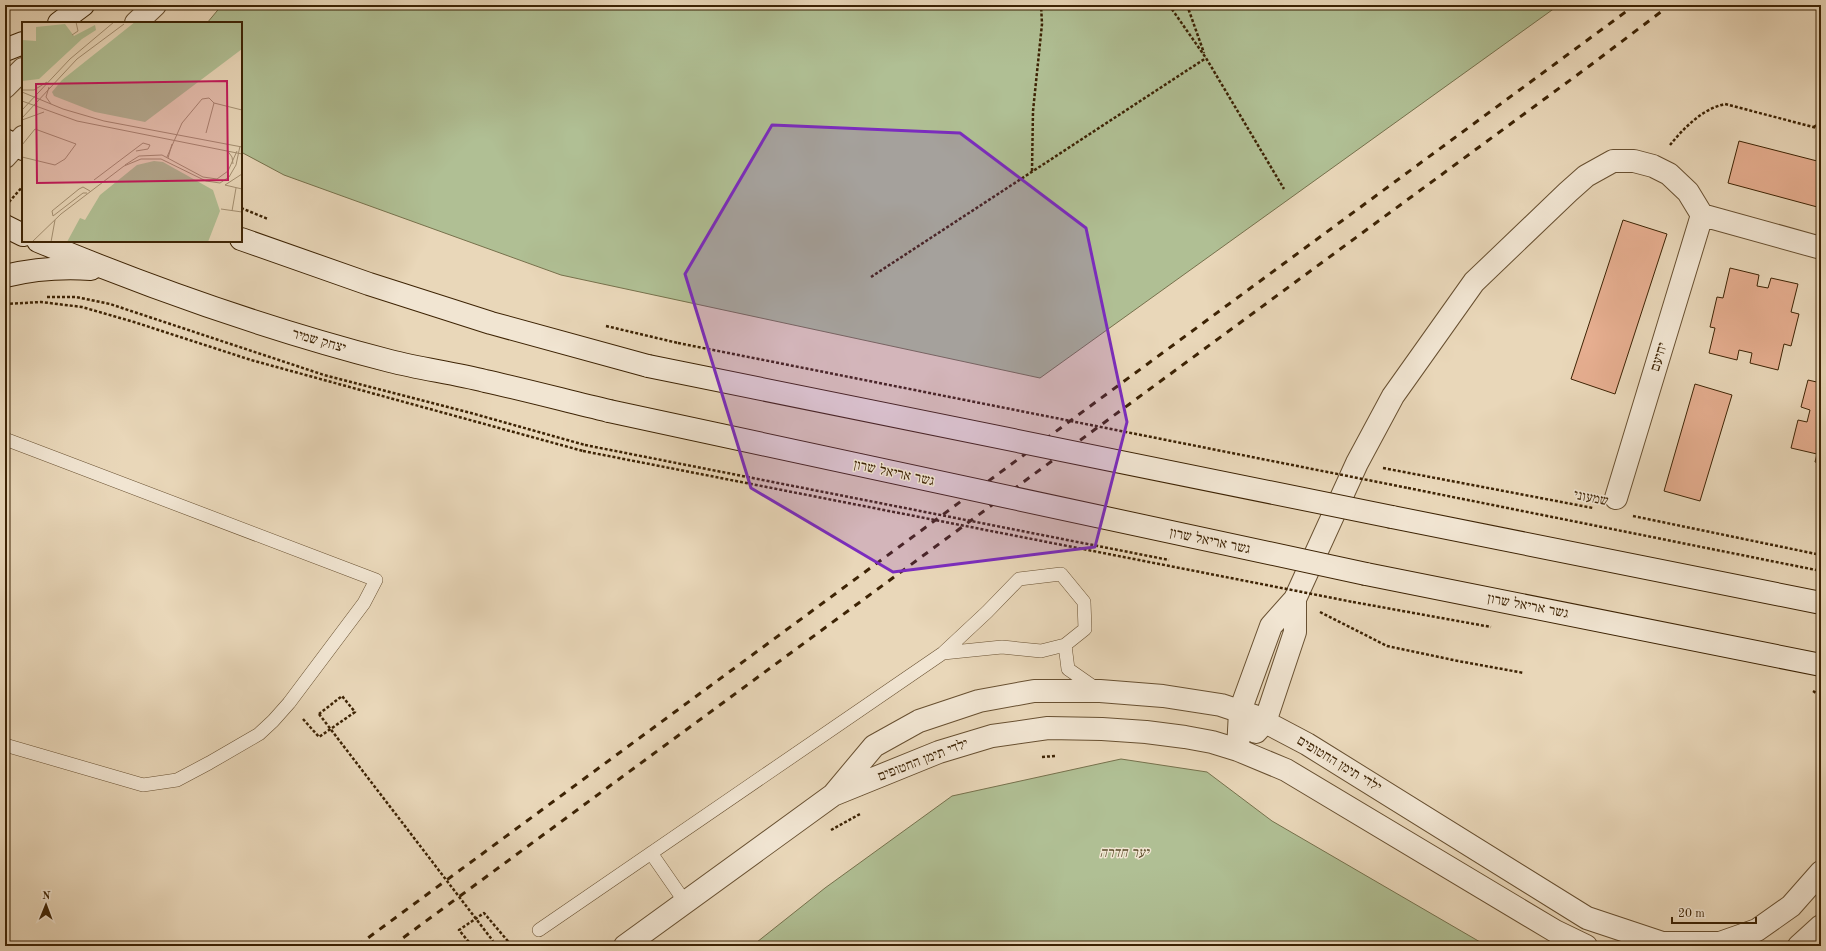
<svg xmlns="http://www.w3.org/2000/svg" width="1826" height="951" viewBox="0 0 1826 951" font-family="'Old Standard TT','Frank Ruhl Libre',serif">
<rect width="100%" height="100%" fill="#e9d7b9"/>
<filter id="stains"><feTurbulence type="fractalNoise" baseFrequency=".005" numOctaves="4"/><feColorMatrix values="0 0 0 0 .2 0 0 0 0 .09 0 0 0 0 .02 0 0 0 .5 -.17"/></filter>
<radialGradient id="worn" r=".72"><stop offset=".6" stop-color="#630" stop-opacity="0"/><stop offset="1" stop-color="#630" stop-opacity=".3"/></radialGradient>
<path fill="#b0bf94" stroke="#76714c" d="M222,5H1559L1040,378L561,275L284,175L241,152V23H207Z
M1121,759L1207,772L1272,821L1487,946H752L825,888L952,796Z"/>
<path fill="#e6ae90" stroke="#3d2304" d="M1739,141L1821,162V208L1728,183Z
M1623,220L1667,234L1615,394L1571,379Z
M1730,268L1759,275L1757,286L1768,288L1771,278L1798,284L1791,312L1799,314L1791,346L1784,344L1778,370L1750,363L1752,353L1739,350L1737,360L1709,353L1715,328L1710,327L1717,297L1723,298Z
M1808,380L1821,383V463L1815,462L1817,454L1791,448L1798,420L1807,422L1810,410L1801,407Z
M1695,384L1732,395L1700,501L1664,491Z"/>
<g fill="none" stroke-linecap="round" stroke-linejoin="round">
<defs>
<path id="service" d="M5,439L376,580L364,603L289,703L273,721L259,734L209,763L177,780L143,785L5,745
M1065,645L1068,669L1098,690
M651,853L685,902
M539,930L943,653L987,612L1019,579L1061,574L1084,602L1085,629L1065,645L1041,651L1002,647L943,653"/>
<path id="minor" d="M1616,498L1702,215
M1256,732L1265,722L1295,632V599
M1238,750L1240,711L1271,626L1295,599L1357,463L1393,396L1474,282L1568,192L1586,176L1613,161H1634L1653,166L1669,174L1688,192L1702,215L1821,248
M833,795L874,746L919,721L979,701L1034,691H1100L1163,696L1221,705L1254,716L1307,744L1587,918L1662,943H1720L1757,930L1791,906L1821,872
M625,946L833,795L939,752L992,736L1048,728L1102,729L1146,732L1185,737L1212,742L1238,750L1286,770L1555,931L1586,946
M1799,946L1821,926"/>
<path id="tertiary" d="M136,23L155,5
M5,87L23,69
M5,157L23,137"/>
<path id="secondary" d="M59,23L83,5
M5,50L23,43
M5,140L23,149
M5,226L23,235
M241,239L369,284L491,323L648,366
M38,241C153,289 270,330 390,361C421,369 454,373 485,381C526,390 567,401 609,411
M5,276C34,269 62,267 91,269
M1392,517L1821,603
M1366,574L1821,665"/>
</defs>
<use href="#service" stroke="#685031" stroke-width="14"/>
<use href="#minor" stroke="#685031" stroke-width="24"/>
<use href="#tertiary" stroke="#685031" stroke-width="24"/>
<use href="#secondary" stroke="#3d2304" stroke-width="24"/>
<path stroke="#3d2304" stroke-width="2.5" stroke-dasharray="3 2" stroke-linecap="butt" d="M1169,5L1206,58L1284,189
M1187,5L1204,53
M1814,127L1821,122
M1670,145C1684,128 1702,109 1725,104L1821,129
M1032,171L1033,111L1042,24L1041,5
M9,202L23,186
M241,208L268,219
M871,277L1206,58
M47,297H76L110,304L324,375L471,413L585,445
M5,304L41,302L82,307L134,322L251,360L583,451
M606,326L678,343
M1383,468L1593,508
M1408,488L1821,571
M1633,516L1821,555
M1353,602L1491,627
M1320,612L1387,646L1458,661L1524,673
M1813,691L1821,696
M303,719L319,737L355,712L342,696L319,714
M1042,757L1055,756
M831,830L860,814
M472,946L459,930L484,913L512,946
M485,946L493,941
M518,946L523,943"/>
<use href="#service" stroke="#f1e5d2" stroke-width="13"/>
<use href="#minor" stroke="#f1e5d2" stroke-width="22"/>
<use href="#tertiary" stroke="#f1e5d2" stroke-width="22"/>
<use href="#secondary" stroke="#f1e5d2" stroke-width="22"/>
<path stroke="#3d2304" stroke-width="3" stroke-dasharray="7 7" stroke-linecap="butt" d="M357,946L1635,5
M392,946L1588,67L1670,5"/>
<defs>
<path id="secondary-bridge" d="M648,366L1392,517
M609,411L1366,574"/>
</defs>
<use href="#secondary-bridge" stroke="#3d2304" stroke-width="24" stroke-linecap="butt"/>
<path stroke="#3d2304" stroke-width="2.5" stroke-dasharray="3 2" stroke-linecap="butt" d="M678,343L1408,488
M585,445L1169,560
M583,451L1353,602
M319,714L493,941"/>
<use href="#secondary-bridge" stroke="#f1e5d2" stroke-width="22"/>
</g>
<path fill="#7b2cbf" fill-opacity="0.2" stroke="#7b2cbf" stroke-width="3" stroke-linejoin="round" d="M772,125L960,133L1086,228L1127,422L1095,547L893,572L751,488L685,274Z"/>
<g text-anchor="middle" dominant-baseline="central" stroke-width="3" stroke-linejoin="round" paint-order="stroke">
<g font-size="14" fill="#3d2304" stroke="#f1e5d2">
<text transform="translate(319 341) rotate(16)">יצחק שמיר</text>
<text transform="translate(1659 357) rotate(-73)">יחיעם</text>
<text transform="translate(894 473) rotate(12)">גשר אריאל שרון</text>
<text transform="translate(1591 498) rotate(11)">שמעוני</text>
<text transform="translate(1210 541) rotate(12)">גשר אריאל שרון</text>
<text transform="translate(1528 606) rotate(11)">גשר אריאל שרון</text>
<text transform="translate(923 760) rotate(-21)">ילדי תימן החטופים</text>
<text transform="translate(1339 764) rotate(31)">ילדי תימן החטופים</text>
</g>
<g font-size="14" font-style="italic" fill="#5a4a28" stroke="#f1e5d2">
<text x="1124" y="853">יער חדרה</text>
</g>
</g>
<g transform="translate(22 22)">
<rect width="220" height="220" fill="#e9d7b9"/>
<path d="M113,0H220V27L123,100L73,90L32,74L30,70L40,58ZM43,2L52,14L73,3L74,8L60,17L17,57L0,59V18L14,19V5ZM132,139L141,140L191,168L198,189L186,220H45L58,196L63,198L78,173L115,143Z" fill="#b0bf94"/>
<path fill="none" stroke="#a48f71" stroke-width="1" d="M50,13L56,9L54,0M27,65L24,75L29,82M0,68H12L25,60M0,70L41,87L82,99L220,125M0,79L55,99L220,132M0,88L48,37L92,0M0,96L55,37L102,2M0,98L22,90M184,111L192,81M0,123L13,107L54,122L43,137L33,143L0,135M205,128L210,135L211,142M145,135L160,101L180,77L187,76L192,81L220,88M146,136L150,122M103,143L117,134L140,133L181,155L195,157L206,149L215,129M72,158L121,121L128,123L126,127L114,129M203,163L220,152M203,163L220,167M65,171H61L31,194L30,189L57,167L61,165L68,169M199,187L220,190M210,189L214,166M10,220L39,192L102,144L119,137H139L184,159L198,161L207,155L214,143L218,124M29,220L33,198"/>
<path fill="#c2185b" fill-opacity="0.15" stroke="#c2185b" stroke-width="2" d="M205,59L206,158L15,161L14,62Z"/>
<rect width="220" height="220" fill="none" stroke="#3d2304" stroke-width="2"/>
</g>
<rect width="1826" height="951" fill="none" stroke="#e9d7b9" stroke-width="20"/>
<rect x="6" y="6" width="1814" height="939" fill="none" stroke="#3d2304" stroke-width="2"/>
<rect x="10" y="10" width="1806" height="931" fill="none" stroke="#3d2304"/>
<g transform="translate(46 905) rotate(1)" stroke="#f1e5d2" stroke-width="3" paint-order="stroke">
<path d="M0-3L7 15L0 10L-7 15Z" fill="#3d2304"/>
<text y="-6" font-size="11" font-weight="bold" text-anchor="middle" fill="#3d2304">N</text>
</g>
<path d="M1672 917v6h84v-6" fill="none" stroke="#3d2304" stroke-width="2"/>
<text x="1678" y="917" font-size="12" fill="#3d2304" stroke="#f1e5d2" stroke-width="3" paint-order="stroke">20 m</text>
<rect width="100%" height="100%" filter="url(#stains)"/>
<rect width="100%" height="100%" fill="url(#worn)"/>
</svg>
